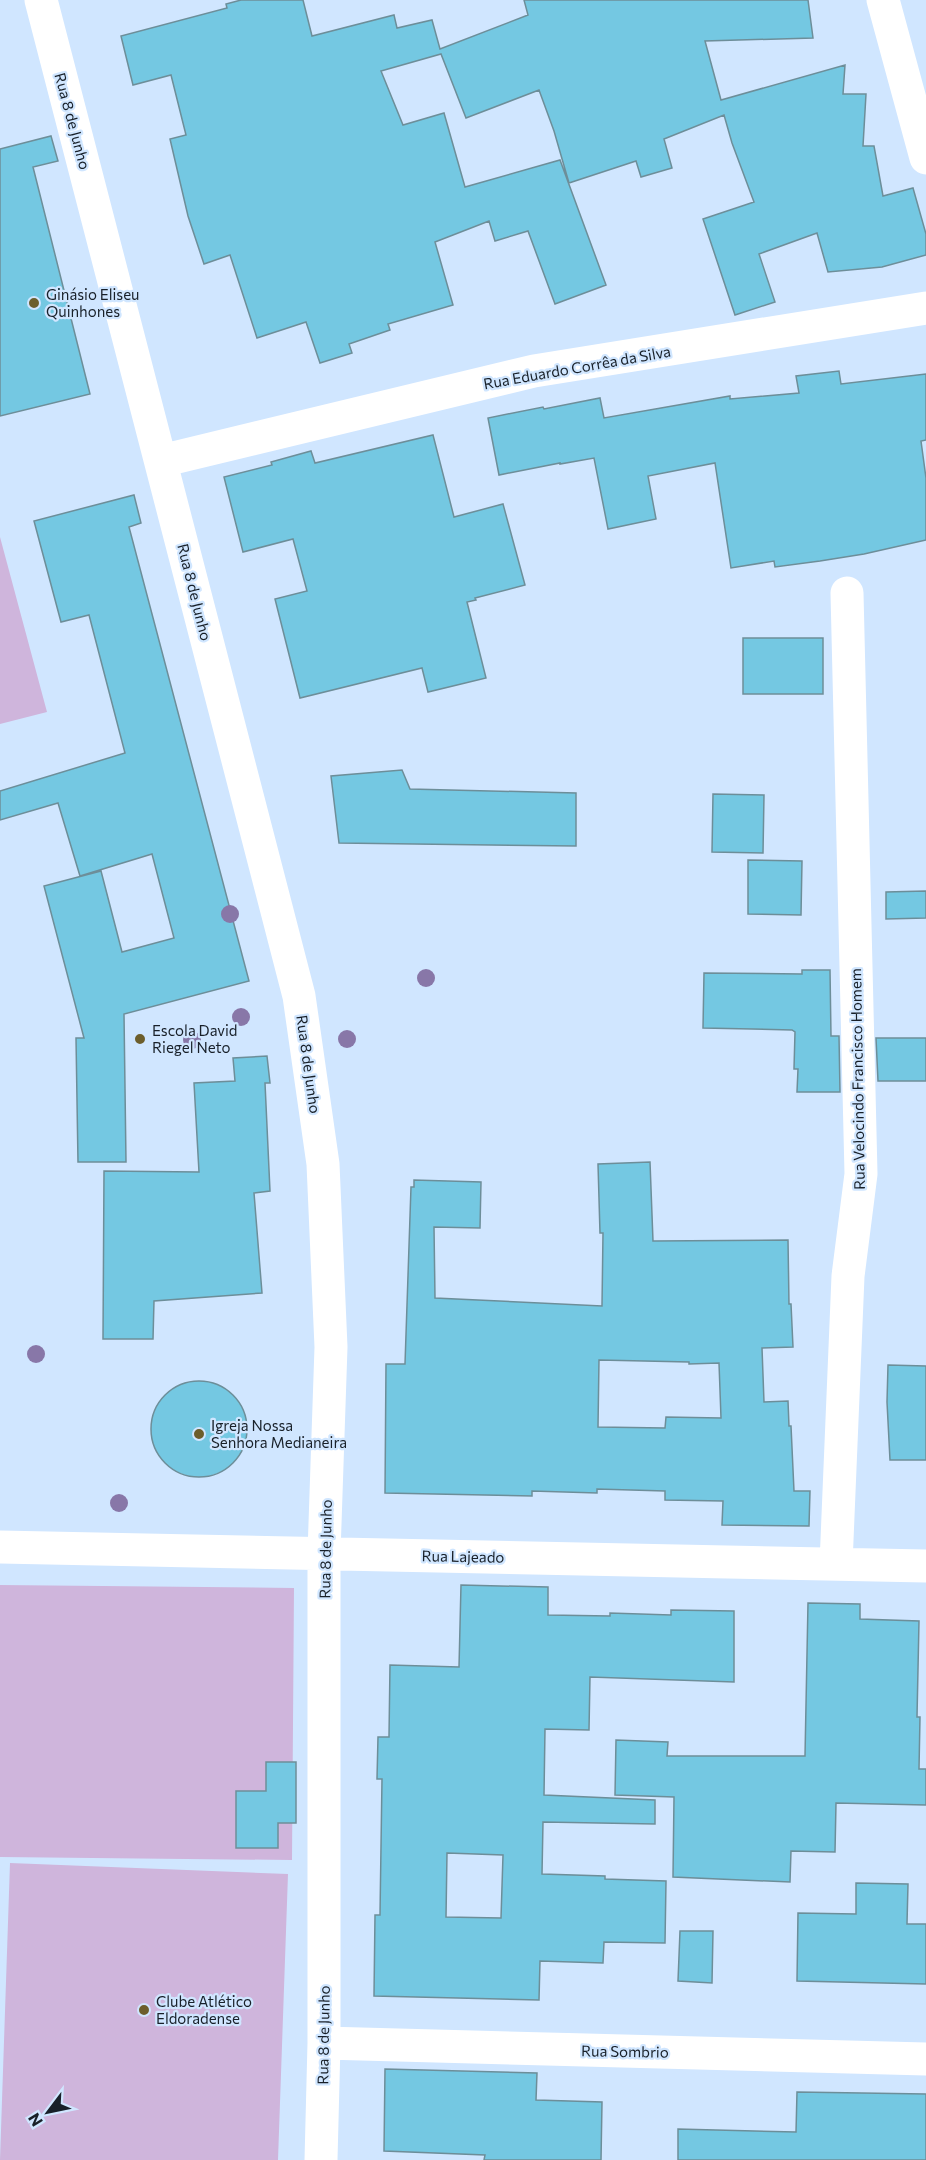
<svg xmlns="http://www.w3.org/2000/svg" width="926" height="2160" viewBox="0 0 926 2160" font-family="Commissioner,sans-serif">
<rect width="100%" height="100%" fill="#d0e6ff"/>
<path fill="#cfb5dc" d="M0,537L47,712L0,724Z
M0,1585L294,1588L292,1860L0,1857Z
M10,1863L288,1874L278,2160H0Z"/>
<path fill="#74c8e2" stroke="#6d8e99" stroke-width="1.5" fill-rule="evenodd" d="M241,0H303L312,36L394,15L397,28L432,20L440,49L528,15L524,0H808L813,38L705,41L721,100L845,65L843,94H866L863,146H874L883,196L913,188L926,234V255L882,267L828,272L817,233L759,254L775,302L735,315L703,219L754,202L732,143L724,115L664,139L672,168L641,177L636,161L569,183L554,131L539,90L466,118L441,54L381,71L403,125L444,113L465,187L560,160L606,285L555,304L528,231L495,241L489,221L435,242L453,305L388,324L390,330L349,344L352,353L320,363L306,322L257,338L230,255L204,264L188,216L170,139L186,135L171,75L133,85L121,36L227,8L226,4Z
M51,136L58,161L33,167L90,394L0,416V149Z
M839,371L841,384L926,374V440L921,441L926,478V540L864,554L820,561L775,567L774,561L731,568L715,463L648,476L656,519L608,529L594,458L560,464V463L499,475L488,418L543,407L544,409L600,398L604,418L730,396V399L799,393L796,376Z
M433,435L454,517L503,504L525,585L475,598L476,600L467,602L486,678L428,692L422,668L300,698L275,599L307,591L293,539L243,552L224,477L272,465L271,462L311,451L315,463Z
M134,495L141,523L129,527L249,981L124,1014L126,1162H78L76,1038H84L44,886L101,871L122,952L174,938L152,854L80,876L58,803L0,820V791L125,753L89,615L61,622L34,521Z
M743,638H823V694H743Z
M402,770L410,789L576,793V846L339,843L331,776Z
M713,794L764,795L763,853L712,852Z
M748,860L802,861L801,915L748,914Z
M926,891V918L886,919V892Z
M802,970H830L831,1036H839L840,1092H797L798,1069H794L795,1032L792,1030L703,1028L704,973L802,974Z
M876,1038H926V1081H878Z
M267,1056L270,1083H265L270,1191L254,1193L262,1293L154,1301L153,1339H103L104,1171L199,1172L194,1083L235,1081L233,1058Z
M650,1162L653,1241L788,1240L789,1304H791L793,1347L762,1348L764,1402L788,1401L789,1426H791L794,1491H810L809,1526L722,1525L723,1501L665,1500V1491L597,1489V1493L532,1491V1496L385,1493L386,1364H405L411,1187H414V1180L481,1182L480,1228L434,1227L435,1298L602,1306L603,1233H600L598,1164ZM599,1360L689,1362V1364L719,1363L721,1418L666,1417L665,1428L598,1427Z
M888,1365L926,1366V1460H890L887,1402Z
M151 1429a48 48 0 1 1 96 0a48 48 0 1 1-96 0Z
M461,1585L548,1587V1615L610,1616V1613L671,1615V1610L734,1611V1682L590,1677L589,1730L545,1729L544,1795L655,1800V1824L543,1822L542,1874L605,1876V1879L666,1881L665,1943L604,1942L603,1963L540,1961L539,2000L374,1996L375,1915H380L382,1779H377L378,1737H389L390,1665L459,1667ZM447,1853L503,1855L501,1918L446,1917Z
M808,1603L860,1604V1619L919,1621L917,1717H920L919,1769H926V1805L836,1803L835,1852L791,1851L790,1882L673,1877L674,1797L615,1795L616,1740L668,1742L667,1756H805Z
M266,1762H296V1823H278V1848H236V1791H266Z
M856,1883L908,1884L907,1924H926V1984L797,1981L798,1913L856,1914Z
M680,1931H713L712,1983L678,1981Z
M385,2069L537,2073L536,2100L602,2102L601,2160H484L485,2155L384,2151Z
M797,2092L926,2094V2160H678V2129L796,2132Z"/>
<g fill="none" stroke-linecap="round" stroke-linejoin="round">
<path stroke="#fff" stroke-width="33" d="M41,0L299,996L323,1164L331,1347L324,1553V2043L321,2160
M883,0L926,158
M161,461L534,371L926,308
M0,1547L926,1566
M836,1564L848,1276L861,1174L847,593
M324,2043L926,2059"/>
</g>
<g fill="#8877a8">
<circle cx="230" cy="914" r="9"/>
<circle cx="426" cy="978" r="9"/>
<circle cx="241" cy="1017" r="9"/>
<circle cx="347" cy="1039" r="9"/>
<circle cx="192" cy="1040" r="9"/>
<circle cx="36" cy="1354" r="9"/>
<circle cx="119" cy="1503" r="9"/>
</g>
<g fill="#6c5e2c" stroke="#d0e6ff" stroke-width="2">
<circle cx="34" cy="303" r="6"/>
<circle cx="140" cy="1039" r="6"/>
<circle cx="199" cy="1434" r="6"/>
<circle cx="144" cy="2010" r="6"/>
</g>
<g text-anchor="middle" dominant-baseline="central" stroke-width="4.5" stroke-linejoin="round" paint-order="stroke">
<g font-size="15" fill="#182029" stroke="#d0e6ff">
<text transform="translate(73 121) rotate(75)">Rua 8 de Junho</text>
<text transform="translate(577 367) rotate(-10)">Rua Eduardo Corrêa da Silva</text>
<text transform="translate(195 592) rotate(76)">Rua 8 de Junho</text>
<text transform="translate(309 1064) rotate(82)">Rua 8 de Junho</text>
<text transform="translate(857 1079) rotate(-91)">Rua Velocindo Francisco Homem</text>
<text transform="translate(325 1549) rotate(-89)">Rua 8 de Junho</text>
<text transform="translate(463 1556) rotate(1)">Rua Lajeado</text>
<text transform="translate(323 2035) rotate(-89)">Rua 8 de Junho</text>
<text transform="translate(625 2051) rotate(1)">Rua Sombrio</text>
</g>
<g font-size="15" fill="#182029" stroke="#d0e6ff" text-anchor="start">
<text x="46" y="294">Ginásio Eliseu<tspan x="46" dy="17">Quinhones</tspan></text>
<text x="152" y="1030">Escola David<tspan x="152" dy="17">Riegel Neto</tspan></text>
<text x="211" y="1425">Igreja Nossa<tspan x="211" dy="17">Senhora Medianeira</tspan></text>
<text x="156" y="2001">Clube Atlético<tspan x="156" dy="17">Eldoradense</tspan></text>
</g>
</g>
<g transform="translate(48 2112) rotate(238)" stroke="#d0e6ff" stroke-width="4.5" paint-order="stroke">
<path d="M0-4.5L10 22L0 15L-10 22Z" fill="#182029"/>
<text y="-9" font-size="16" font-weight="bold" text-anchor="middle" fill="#182029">N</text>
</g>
</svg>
